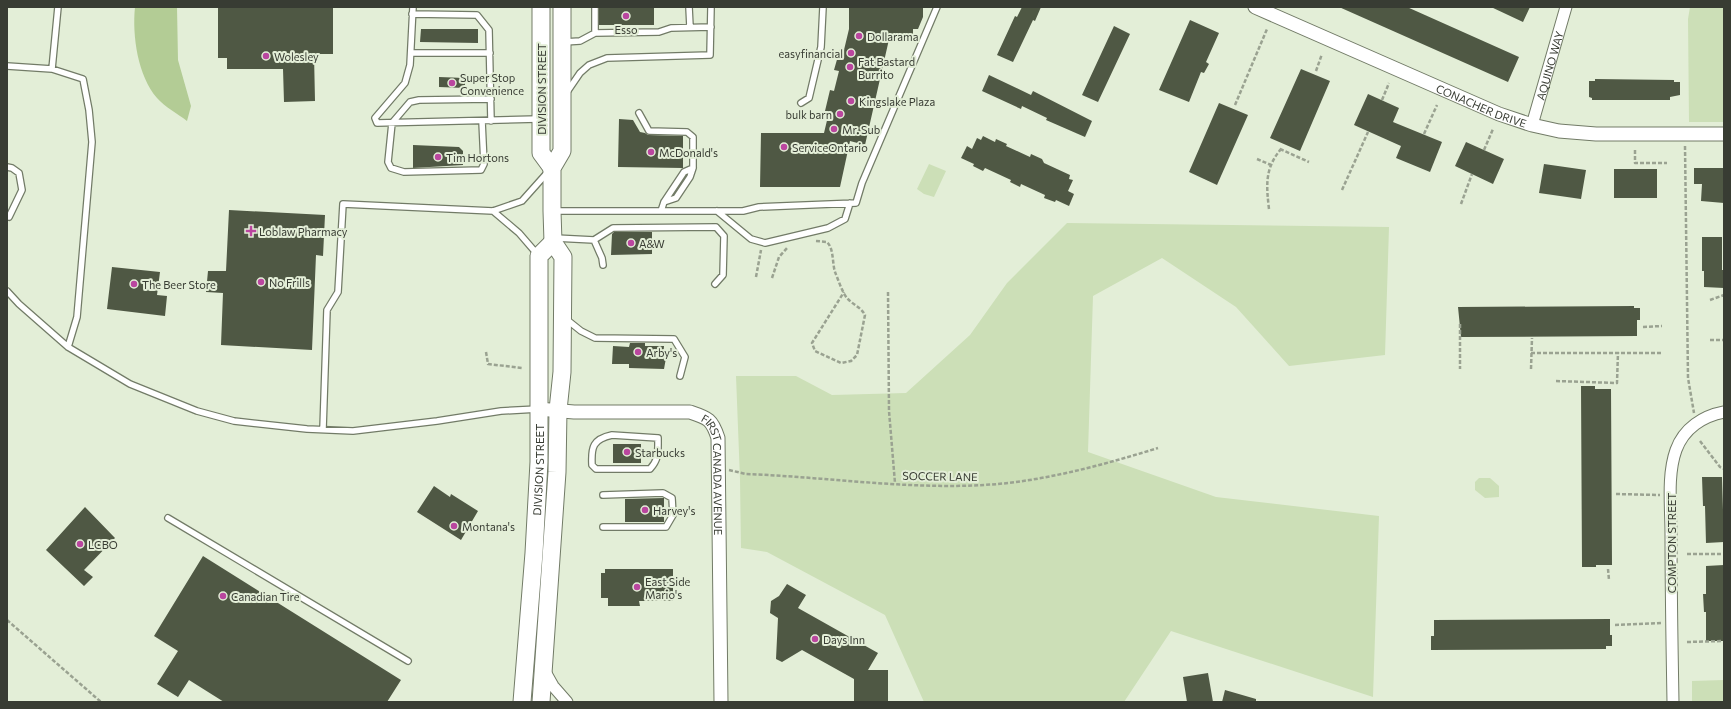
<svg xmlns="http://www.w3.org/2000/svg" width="1731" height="709" viewBox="0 0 1731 709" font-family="Commissioner,sans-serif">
<rect width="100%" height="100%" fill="#e3eed7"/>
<path fill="#ccdfb7" d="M1690,7H1724V122H1689L1688,19Z
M929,164L946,171L934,197L924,194L917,189Z
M1067,223L1389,227L1385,355L1289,366L1236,307L1162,258L1093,296L1088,452L1216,497L1379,516L1373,697L1171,631L1124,702H924L885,615L767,552L741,548L740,479L736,376H796L832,395L906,393L970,335L1007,283Z
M1479,478H1490L1499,486V497L1485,498L1475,490V482Z
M1724,680V702H1692V681Z"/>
<path fill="#b3cc95" d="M135,7H177L178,60L191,106L187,121C178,114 165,107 157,98C138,76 132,36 135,7Z"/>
<path fill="#4f5844" d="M218,7H333V54H314L315,101L284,102L283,69H227V58H218Z
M599,7H654V25H599Z
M849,7H923V17L918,29H913V35H890L865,145L850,141L840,187H760L761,133H824L829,112L825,111L830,90L834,91L839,71L834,70L840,49L844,50L849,29Z
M1022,7H1041L1035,21L1033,20L1013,62L997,55L1015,16L1017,17Z
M1339,7H1407L1519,57L1508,82Z
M1491,7H1530L1523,22Z
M1190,20L1219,33L1206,62L1209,64L1204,73L1201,72L1189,102L1159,90Z
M1114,26L1130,34L1098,102L1082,95Z
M421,29H478V43L420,42Z
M1301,69L1330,81L1300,151L1270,138Z
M989,75L1031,95L1033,91L1092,121L1085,137L1046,120L1047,118L1022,106L1021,109L982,91Z
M439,77L465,78V88L439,87Z
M1595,79L1674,80V82H1680V95L1670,97V100H1592V98L1589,97V81H1595Z
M1368,94L1399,108L1393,122L1442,142L1430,172L1396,158L1401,146L1354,125Z
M1219,103L1248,115L1217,185L1189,172Z
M619,119L633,120L640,132L645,133L648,135L683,136V168L618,167Z
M983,136L995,142L996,139L1007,144L1006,146L1030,157L1031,154L1042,159L1044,163L1070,175L1069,179L1073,180L1068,191L1074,194L1069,206L1056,200L1055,202L1044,198L1045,195L1021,184L1020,187L1010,182L1011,180L985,168L983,171L973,166L974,164L961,158L967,146L972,149L977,138L981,140Z
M1466,142L1504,159L1493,184L1455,166Z
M413,145L459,147L463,151V165L413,168Z
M1544,164L1586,170L1581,199L1539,193Z
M1694,168H1724V203L1701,201L1702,184H1694Z
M1614,169H1657V198H1614Z
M229,210L325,215L323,256L316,255L312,350L221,345L223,293L206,292L208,271H226Z
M614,232H652V254L611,255L612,234Z
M1702,237H1722V270H1724V288L1704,287V271H1702Z
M112,267L160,272L157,295L167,296L165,316L107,309Z
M1634,306V308H1640V320H1637V336L1461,337L1458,307Z
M630,343H645V346H664L663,358H666L664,369L629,368V364H612L613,346L629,347Z
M1581,386H1595V389H1611L1612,565H1596V567H1582Z
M613,444H641V463H613Z
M1702,477H1722L1724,542L1706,543L1705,506H1703Z
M434,486L450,497L451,494L478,511L461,540L417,512Z
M664,498V522H625V499Z
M85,507L115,538L84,570L93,577L84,586L46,550Z
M203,556L401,680L387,702H224L189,680L178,697L157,684L178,651L154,636Z
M1724,565V641H1706V612H1704L1703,594H1706V566Z
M605,569H673V601H639L640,606H608V598H601V573H605Z
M787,584L806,595L798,608L878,653L868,670H888V702H854V679L802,650L782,662L776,659L778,618L770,613L771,601L779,596Z
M1610,619V635H1612V646H1606V649L1431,650V636H1434V620Z
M1208,673L1213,702H1187L1183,677Z
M1225,690L1256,699V702H1222Z"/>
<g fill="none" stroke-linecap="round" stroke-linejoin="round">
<defs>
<path id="service" d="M58,7L52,69L83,79L89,110L92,142L77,317L68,347
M413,7L410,65L405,83L375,118L377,123L538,119
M689,7L690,27
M412,14L477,15L489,30L491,121
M595,33L659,32L671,28L711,27
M564,42L580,41L595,33V7
M411,53H490
M7,66L52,69
M567,92L580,73L589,65L607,58L710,55L711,7
M801,103L809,98L821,47L823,7
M639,113L649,131L687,132L693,137V168L684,172L664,202L661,211
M482,121L484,164L481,170L404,172L391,168L388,162L392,123L410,102L419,100L491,99
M7,167L12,168L19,173L22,190L9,217
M664,202L676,198L690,177L693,168
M493,211L519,233L538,255
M554,211H743L759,207L856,203L862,183L937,7
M717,211L751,239L765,243L828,228L845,219L850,203
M555,238L594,240L602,258L603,265
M594,240L613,228L716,227L724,236L723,275L715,284
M7,291L19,304L68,347L130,384L197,411L234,421L307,429L353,431L437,421L501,411L538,409
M566,319L581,331L595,338L674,339L685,357L680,376
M323,429L327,310L338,292L343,204L493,211L522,201L547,173
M612,435L658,438C658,452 659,459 650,469H596L592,465C591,447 593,439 612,435Z
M603,495L663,493L672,498L673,515L666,527H603
M168,518L408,661"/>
<g id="minor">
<path id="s1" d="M1532,125L1566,7"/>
<path d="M544,670L553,686L567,702"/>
<path d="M1673,702C1672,646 1671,590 1671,534C1671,507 1667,475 1676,450C1684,428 1703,416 1724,412"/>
</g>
<g id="tertiary">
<path id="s2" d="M1255,7L1499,114L1532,125L1559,131L1596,134H1724"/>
<path id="s3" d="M538,409L574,412H690C708,418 712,419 718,438L721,702"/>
</g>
<g id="primary">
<path d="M541,7V153L552,168"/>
<path id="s4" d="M522,702L534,553L539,462V256L553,242"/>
<path d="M541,702L557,472L558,410L562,372L563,257L553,242L552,211V168L562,151V7"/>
</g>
</defs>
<use href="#service" stroke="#727b67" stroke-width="8"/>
<use href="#minor" stroke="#727b67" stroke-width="13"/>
<use href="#tertiary" stroke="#727b67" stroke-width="15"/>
<use href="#primary" stroke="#727b67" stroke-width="19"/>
<path stroke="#9aa291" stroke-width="2.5" stroke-dasharray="4 2" stroke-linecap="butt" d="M1316,71L1322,54
M1382,100L1389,83
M1235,105L1267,29
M1424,134L1437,105
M1685,146L1688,378L1694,413
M1280,149L1309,162
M1484,150L1493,129
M1635,150V163H1667
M1257,159L1271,165
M1342,190L1368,132
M1461,204L1472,174
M1269,209C1266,184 1265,167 1282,148
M816,241L827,242C834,249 832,262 835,272C838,279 842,292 847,298C853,305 861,307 865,315L857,355L851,361L841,363L815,351L812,343L844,292
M756,277L761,250
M772,278L779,257L788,247
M888,292L889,411L895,483
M1710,300L1724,295
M1460,324V369
M1643,327L1662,326
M1710,340H1724
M486,352L488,364L522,368
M1531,353H1663
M1531,369L1532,338
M1556,381L1617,383L1618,352
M1700,441L1720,467L1724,469
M729,470L746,474C830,477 914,491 998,484C1052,479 1106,464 1158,448
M1616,494L1660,495
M1687,554H1724
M1608,569L1609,580
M7,620L101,702
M1615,625L1661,623
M1687,642L1724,641"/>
<use href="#service" stroke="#fff" stroke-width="5.5"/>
<use href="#minor" stroke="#fff" stroke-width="11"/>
<use href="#tertiary" stroke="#fff" stroke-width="13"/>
<use href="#primary" stroke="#fff" stroke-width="17"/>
</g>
<g fill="#ba469f" stroke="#e3eed7" stroke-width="1.5">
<circle cx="626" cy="16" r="4"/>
<circle cx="859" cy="36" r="4"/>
<circle cx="851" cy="53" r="4"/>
<circle cx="266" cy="56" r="4"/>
<circle cx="850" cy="67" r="4"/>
<circle cx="452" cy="83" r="4"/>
<circle cx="851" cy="101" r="4"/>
<circle cx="840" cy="114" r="4"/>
<circle cx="834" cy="129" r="4"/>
<circle cx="784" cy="147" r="4"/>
<circle cx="651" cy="152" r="4"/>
<circle cx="438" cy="157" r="4"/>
<path d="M249 225h4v4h4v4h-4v4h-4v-4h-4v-4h4z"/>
<circle cx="631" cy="243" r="4"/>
<circle cx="261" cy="282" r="4"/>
<circle cx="134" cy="284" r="4"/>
<circle cx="638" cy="352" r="4"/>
<circle cx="627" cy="452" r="4"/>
<circle cx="645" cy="510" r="4"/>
<circle cx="454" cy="526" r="4"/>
<circle cx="80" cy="544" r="4"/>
<circle cx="637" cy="587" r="4"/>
<circle cx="223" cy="596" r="4"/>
<circle cx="815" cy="639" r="4"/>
</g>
<g text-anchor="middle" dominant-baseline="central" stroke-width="4" stroke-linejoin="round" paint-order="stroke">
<g font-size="11" fill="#383c33" stroke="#e3eed7" text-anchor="start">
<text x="626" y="29" text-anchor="middle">Esso</text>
<text x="867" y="36">Dollarama</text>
<text x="843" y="53" text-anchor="end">easyfinancial</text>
<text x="274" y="56">Wolesley</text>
<text x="858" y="61">Fat Bastard<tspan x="858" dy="13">Burrito</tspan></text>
<text x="460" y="77">Super Stop<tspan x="460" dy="13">Convenience</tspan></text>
<text x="859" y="101">Kingslake Plaza</text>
<text x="832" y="114" text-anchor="end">bulk barn</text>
<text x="842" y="129">Mr. Sub</text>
<text x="792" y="147">ServiceOntario</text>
<text x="659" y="152">McDonald's</text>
<text x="446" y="157">Tim Hortons</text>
<text x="259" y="231">Loblaw Pharmacy</text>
<text x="639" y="243">A&amp;W</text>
<text x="269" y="282">No Frills</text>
<text x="142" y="284">The Beer Store</text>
<text x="646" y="352">Arby's</text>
<text x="635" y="452">Starbucks</text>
<text x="653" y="510">Harvey's</text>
<text x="462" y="526">Montana's</text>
<text x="88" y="544">LCBO</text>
<text x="645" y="581">East Side<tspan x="645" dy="13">Mario's</tspan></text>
<text x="231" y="596">Canadian Tire</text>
<text x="823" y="639">Days Inn</text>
</g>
<g font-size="11" fill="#383c33" stroke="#e3eed7">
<text stroke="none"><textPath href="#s1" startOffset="62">AQUINO WAY</textPath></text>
<text transform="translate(541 89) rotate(-90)">DIVISION STREET</text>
<text stroke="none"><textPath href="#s2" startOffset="247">CONACHER DRIVE</textPath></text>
<text stroke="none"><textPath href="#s4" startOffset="233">DIVISION STREET</textPath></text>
<text transform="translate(940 476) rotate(1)">SOCCER LANE</text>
<text stroke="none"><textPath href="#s3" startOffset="228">FIRST CANADA AVENUE</textPath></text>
<text transform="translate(1671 543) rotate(-90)">COMPTON STREET</text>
</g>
</g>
<rect width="1731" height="709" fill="none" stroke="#383c33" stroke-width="16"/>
</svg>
